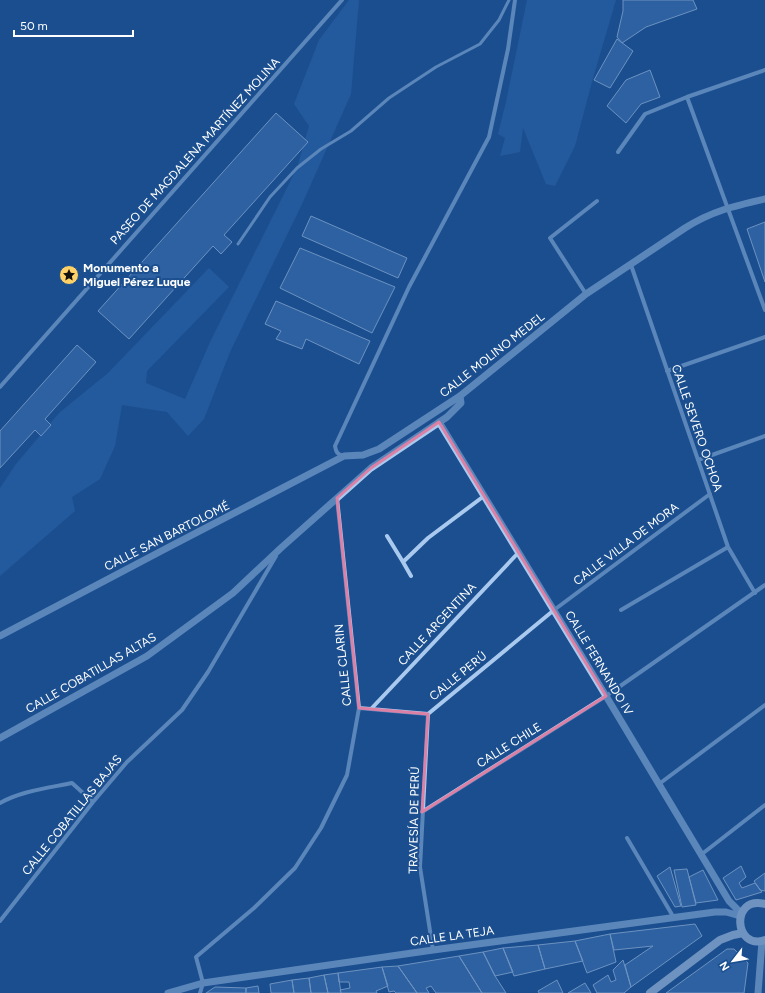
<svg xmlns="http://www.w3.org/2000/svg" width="765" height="993" viewBox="0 0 765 993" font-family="Figtree,sans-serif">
<rect width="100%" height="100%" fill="#1b4f8f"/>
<path fill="#2e69ad" d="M349,0H359L351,94L303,202L230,352L204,419L188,436L167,412L122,405L115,446L100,479L72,497L75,511L0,576V488L16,464L59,413L108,373L209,268L229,287L147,371L146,383L185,399L211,340L297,168L309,126L294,104L319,40Z
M527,0H616L593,78L575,146L555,186L546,184L523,128L520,152L500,156L505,138L498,134L506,102Z"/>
<path fill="#4478b7" stroke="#cfe3fa" d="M623,0H693L697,9L646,27L622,43L617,37L623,11Z
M617,39L633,51L610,88L594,80Z
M650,70L660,97L641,104L626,123L607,106L626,80Z
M276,113L308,142L224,235L232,242L221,254L213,246L129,339L98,311Z
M311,216L407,258L398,278L302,236Z
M765,222V282L747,229Z
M300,248L395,287L372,333L280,288Z
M276,301L370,341L359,364L306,339L302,349L276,339L281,331L265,324Z
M77,345L96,362L45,419L51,425L41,436L35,430L0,468V431Z
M741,866L746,877L739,883L742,888L755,883L762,892L736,900L723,878Z
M670,867L681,906L675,907L657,876Z
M687,869L696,905L682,907L674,870Z
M703,870L718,900L696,903L689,877Z
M765,873V891L760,890L754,881Z
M695,924L702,936L631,987L625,965L653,946L614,950L610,934Z
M610,934L616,962L587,973L575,941Z
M575,941L583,961L545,969L538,945Z
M538,945L545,969L514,976L503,948Z
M503,948L513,972L495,976L483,952Z
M727,949H734L748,963L744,993H666Z
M483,952L495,976L506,993H482L459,956Z
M459,956L482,993H436L431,986L426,988L429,993H417L398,966Z
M623,960L631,987L624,993H597L593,985L608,975L611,982L616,980L613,970Z
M398,966L417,993H396L394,991L389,992L382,967Z
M382,967L388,986L376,991L377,993H341L340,990L350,988L349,982H339L338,973Z
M338,973L341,993H328L324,975Z
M324,975L328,993H311L309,978Z
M309,978L311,993H294L292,980Z
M292,980L294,993H271L270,984Z
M557,980L563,993H539L538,991Z
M585,983L591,993H568Z
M258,986L259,993H246V988Z
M215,987L246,988V993H206Z"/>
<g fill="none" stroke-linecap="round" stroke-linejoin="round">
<path stroke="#a9c9ee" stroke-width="3" d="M238,244L270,197L297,168L321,149L351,131L389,98L436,67L480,44L499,20L509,0"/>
<path stroke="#a9c9ee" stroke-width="4" d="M687,97L765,310
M618,152L645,114L687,97L765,70
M631,265L728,547L755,593
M586,294L550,238L597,201
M667,371L765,337
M0,387L342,0
M343,456C337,454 336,452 335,446L409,287L489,137L508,49L515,0
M698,460L765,436
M387,536L403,562L428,538L484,496
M403,562L411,576
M621,610L728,547
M359,708L428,714L554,610L710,494
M371,709L519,552
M428,714L420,867L433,950
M659,784L765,705
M0,803C21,791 48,788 72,783L93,802
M422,812L606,696L765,585
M627,838L674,918
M702,854L765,805
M0,921L93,802L127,762L182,710L208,672L276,556
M200,993L203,983L196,957L254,908L295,868L321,828L347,775L359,708L337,498"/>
<path stroke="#a9c9ee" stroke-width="7" d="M439,422L606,696L729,901L741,913
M0,636L167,548L344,456L363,455L379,449L460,396L586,294L685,228C712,211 734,206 765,199
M0,738L147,656L233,593L282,547L371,468L447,417L461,403L460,396
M168,993L203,983L433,950L715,912H726L740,916
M758,993L762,941"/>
<path stroke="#d6e6fa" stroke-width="8" d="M765,904C730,895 734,951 765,940
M650,993L720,940L733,935L743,933"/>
</g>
<path d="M0 0H765V993H0ZM439,422L606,696L422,812L428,714L359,708L337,498L371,468Z" fill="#1b4f8f" fill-opacity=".55" fill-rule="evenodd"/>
<path fill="none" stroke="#dd80a5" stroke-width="3" stroke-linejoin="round" d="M439,422L606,696L422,812L428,714L359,708L337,498L371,468Z"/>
<defs>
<symbol id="sight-disc" viewBox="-11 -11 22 22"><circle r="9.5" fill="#ffd166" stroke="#1b4f8f"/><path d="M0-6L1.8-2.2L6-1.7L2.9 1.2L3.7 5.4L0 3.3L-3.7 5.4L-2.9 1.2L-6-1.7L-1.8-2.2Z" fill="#111"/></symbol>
</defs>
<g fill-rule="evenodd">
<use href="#sight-disc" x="58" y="264" width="22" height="22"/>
</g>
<g text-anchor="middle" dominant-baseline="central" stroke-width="4" stroke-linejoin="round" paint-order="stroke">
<g font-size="12" fill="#fff" stroke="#1b4f8f">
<text transform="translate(195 151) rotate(-48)">PASEO DE MAGDALENA MARTÍNEZ MOLINA</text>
<text transform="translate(492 355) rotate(-38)">CALLE MOLINO MEDEL</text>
<text transform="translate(697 428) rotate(71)">CALLE SEVERO OCHOA</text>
<text transform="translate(167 536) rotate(-27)">CALLE SAN BARTOLOMÉ</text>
<text transform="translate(626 544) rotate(-37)">CALLE VILLA DE MORA</text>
<text transform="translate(437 624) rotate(-47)">CALLE ARGENTINA</text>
<text transform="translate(599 663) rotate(59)">CALLE FERNANDO IV</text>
<text transform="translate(343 665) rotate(-96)">CALLE CLARIN</text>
<text transform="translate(91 673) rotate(-30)">CALLE COBATILLAS ALTAS</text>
<text transform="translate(458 676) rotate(-39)">CALLE PERÚ</text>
<text transform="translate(509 745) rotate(-32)">CALLE CHILE</text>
<text transform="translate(72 815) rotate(-51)">CALLE COBATILLAS BAJAS</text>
<text transform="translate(414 820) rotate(-89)">TRAVESÍA DE PERÚ</text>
<text transform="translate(452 936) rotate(-8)">CALLE LA TEJA</text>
</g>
<g font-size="12" font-weight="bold" fill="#fff" stroke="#1b4f8f" text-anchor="start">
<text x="83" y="268">Monumento a<tspan x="83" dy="14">Miguel Pérez Luque</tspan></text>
</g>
</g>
<g transform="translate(733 961) rotate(239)" stroke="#1b4f8f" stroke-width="3" paint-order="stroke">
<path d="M0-3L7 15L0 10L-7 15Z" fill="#ffffff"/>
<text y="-6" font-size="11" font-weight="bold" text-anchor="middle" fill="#ffffff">N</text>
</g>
<path d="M14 30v6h119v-6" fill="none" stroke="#ffffff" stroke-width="2"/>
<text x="20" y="30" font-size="12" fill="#ffffff" stroke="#1b4f8f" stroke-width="3" paint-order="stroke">50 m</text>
</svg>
